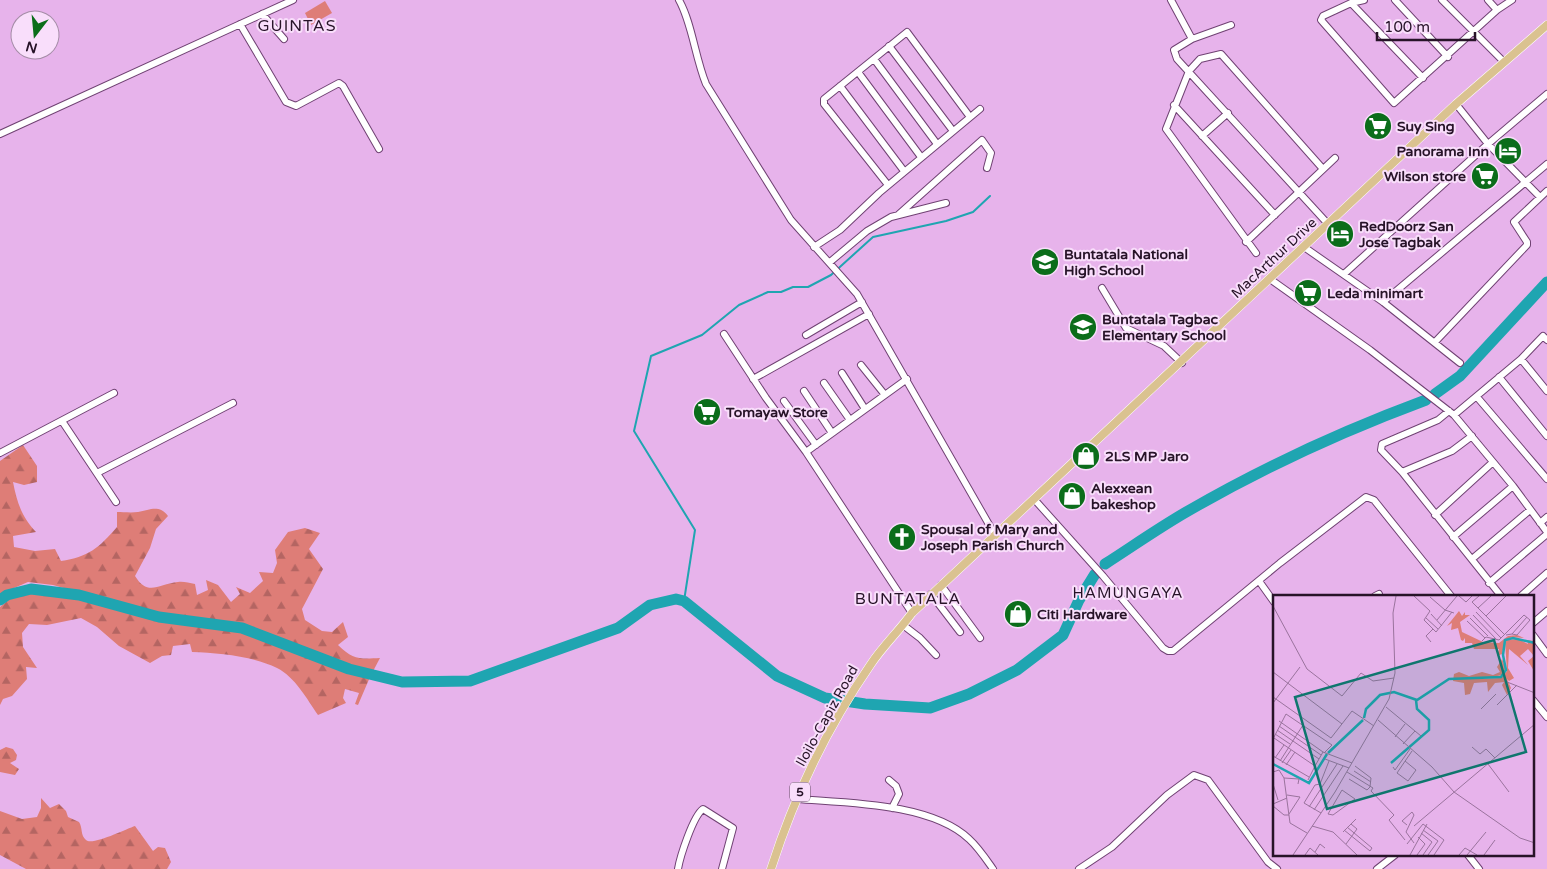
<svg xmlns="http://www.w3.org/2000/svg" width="1547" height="869" viewBox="0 0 1547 869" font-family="'Varela Round',sans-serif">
<defs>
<pattern id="forest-firs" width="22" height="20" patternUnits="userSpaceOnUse" patternTransform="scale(1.25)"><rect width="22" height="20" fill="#de7d77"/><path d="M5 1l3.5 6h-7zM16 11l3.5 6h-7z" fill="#b46562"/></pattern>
</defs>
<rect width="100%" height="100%" fill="#e7b3eb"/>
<path fill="#de7d77" d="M325,1L332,13L311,25L305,13Z"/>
<path fill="url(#forest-firs)" d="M23,445L37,466V482L24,485L13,482C17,502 21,516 36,532L13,536L14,547L35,551L55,549L61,561C88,557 99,548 117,527V512C123,512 131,513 138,512C150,510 159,504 168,516L156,529L150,548L135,576C148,597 158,584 178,582C183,581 189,583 195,584L197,595L208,590L206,580L218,585L231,602L240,594L236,587L250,593L263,581L259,572L273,573L277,563L275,550L288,532L305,528L320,533L309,549L323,569L302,609L305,620L322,631L332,632L343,622L348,637L338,645C353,660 360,659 380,658L372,673L358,670L244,626L154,613L53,585L28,582L0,594V461Z
M30,592L79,599L167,622L247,632L370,677L358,705L355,704L359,693L345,689L343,698L346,703L318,715C307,699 295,677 277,668C253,656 219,653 192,652L190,644L173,646L171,655L162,656L150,663L119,646L97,627L81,618L47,625L29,624L22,633L23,647L37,668L26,667L27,679L12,696L3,699L0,705V607L12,597Z
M6,747L13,749L17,755L16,760L10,763L19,769L15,775L0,772V750Z
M41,798L50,808L59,804L66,811L68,817L79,822C83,828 80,835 86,840C92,846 126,829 135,826L153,851L158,847L165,848L171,862L167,869H26L0,855V811L22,819L37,817L41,808Z"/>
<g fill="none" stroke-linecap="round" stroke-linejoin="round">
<path stroke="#1fa5b1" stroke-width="2" d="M684,601L695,530L634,431L651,356L702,335L739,305L768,292H781L793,287H808L831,275L873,237L946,221L973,212L990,196"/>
<path stroke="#1fa5b1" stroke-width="11" d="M1435,394L1460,376L1547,282
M1105,564C1133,546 1160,527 1188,511C1264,467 1345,430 1426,400
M0,600L7,595L31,589L79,595L159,617L242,628L349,669L402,682L470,681L618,628L650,605L676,599L684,601L777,676L825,698L865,704L930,708L969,694L1017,670L1063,635L1079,600L1095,574"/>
<defs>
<path id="minor" d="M679,0C692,23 695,57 706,84L791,220L857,294L995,535
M1171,0L1192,39L1174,50L1177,59L1328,224
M1364,0L1351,3L1323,16L1321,20L1394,103L1497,10L1512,0
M1395,0L1448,57
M1442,0L1504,62
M1488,0L1497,10
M1351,3L1423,78
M262,14L284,39
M240,24L286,102L296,106L339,83L343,86L379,149
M1192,39L1231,25
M889,46L953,131
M874,59L937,144
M858,72L921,157
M840,86L904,171
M1456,104L1488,144L1540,197
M1174,105L1275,215
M0,134L293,0
M1202,136L1228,113
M888,185L824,104V99L907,32L970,117
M898,215L982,140L991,153L987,168
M1246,242L1335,158
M814,247L840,230L879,193L980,109
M1304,247L1383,302L1460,363
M1256,253L1166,129L1189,71L1200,59L1221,54L1323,169
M830,262L867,231L891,217L946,203
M1344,274L1488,144L1547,94
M1270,279L1370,350L1454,415L1513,486L1547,532
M1102,288L1126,328L1164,346L1182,363
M1383,302L1547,164
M724,334L766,398L806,452L912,613
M806,335L862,302
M1435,342L1527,245V242L1514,222L1547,191
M1521,359L1547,391
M861,365L885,395
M842,373L865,409
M1499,377L1547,436
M753,379L869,314
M824,383L850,420
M804,391L832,433
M1477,397L1547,479
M784,401L816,445
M1449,411L1438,420L1382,444L1381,450L1402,472L1501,596
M1454,415L1521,359L1543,336L1547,340
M62,421L116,502
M806,452L907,379
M0,453L114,393
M1402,472L1452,451L1472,436
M97,473L233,403
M1034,499L1103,576L1163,648L1168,651H1173L1280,563L1366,497L1374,500L1451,596
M1435,515L1493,462
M1540,523L1547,517
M1453,537L1513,486
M1472,559L1530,510
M1259,581L1274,602
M1489,583L1547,534
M941,585L980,638
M931,594L960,632
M1375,596L1379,594
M1521,596L1547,573
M1533,623L1547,611
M903,625L920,638L936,655
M1533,635L1547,654
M1533,700L1547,717
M889,780L896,786L899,794L892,808
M797,799C847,803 931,803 969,839C978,847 986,859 993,869
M1468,855L1479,869
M678,869C680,857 693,816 703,809L733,828L722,869
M1079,869L1112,847L1167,795L1194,775L1208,780L1268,862L1277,869
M1377,869L1395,855"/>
<path id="major" d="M771,869C794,797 828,726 871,664C883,646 899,631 912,613L1456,104L1547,25"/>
</defs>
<use href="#minor" stroke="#704273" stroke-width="8"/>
<use href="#major" stroke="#fff" stroke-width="9"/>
<use href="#minor" stroke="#fff" stroke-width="6"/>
<use href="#major" stroke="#dac290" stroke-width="8"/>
</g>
<defs>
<symbol id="supermarket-disc" viewBox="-11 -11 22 22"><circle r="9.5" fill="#0b6d1a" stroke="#f9defb"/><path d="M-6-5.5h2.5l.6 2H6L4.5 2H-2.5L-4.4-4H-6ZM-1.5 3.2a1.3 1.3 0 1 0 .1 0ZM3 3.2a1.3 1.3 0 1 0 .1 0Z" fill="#fff"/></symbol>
<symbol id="hotel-disc" viewBox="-11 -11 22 22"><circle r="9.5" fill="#0b6d1a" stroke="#f9defb"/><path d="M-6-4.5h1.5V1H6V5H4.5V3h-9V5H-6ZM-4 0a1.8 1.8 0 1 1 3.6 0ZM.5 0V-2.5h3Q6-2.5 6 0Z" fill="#fff"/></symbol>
<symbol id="school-disc" viewBox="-11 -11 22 22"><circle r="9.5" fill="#0b6d1a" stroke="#f9defb"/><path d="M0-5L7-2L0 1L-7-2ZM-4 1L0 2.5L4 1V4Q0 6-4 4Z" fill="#fff"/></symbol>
<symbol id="shop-disc" viewBox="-11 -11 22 22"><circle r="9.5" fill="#0b6d1a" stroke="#f9defb"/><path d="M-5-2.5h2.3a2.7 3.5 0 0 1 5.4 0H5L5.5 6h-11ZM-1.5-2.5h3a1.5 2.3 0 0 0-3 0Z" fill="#fff"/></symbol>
<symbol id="church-disc" viewBox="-11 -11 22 22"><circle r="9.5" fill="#0b6d1a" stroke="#f9defb"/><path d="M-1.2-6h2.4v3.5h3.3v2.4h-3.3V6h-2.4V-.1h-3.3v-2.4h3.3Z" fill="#fff"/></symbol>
</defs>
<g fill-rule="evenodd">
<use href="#supermarket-disc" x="1362" y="110" width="32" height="32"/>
<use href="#hotel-disc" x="1492" y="135" width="32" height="32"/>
<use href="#supermarket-disc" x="1469" y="160" width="32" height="32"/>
<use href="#hotel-disc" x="1324" y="218" width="32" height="32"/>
<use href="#school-disc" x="1029" y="246" width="32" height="32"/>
<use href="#supermarket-disc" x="1292" y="277" width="32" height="32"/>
<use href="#school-disc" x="1067" y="311" width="32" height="32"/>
<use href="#supermarket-disc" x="691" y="396" width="32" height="32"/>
<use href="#shop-disc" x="1070" y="440" width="32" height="32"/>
<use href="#shop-disc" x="1056" y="480" width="32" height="32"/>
<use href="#church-disc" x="886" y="521" width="32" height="32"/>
<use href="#shop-disc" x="1002" y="598" width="32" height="32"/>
</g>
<g text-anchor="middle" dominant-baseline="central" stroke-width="4" stroke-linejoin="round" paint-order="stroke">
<rect fill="#f9defb" stroke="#665067" stroke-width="1" x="790" y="782.5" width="20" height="19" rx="4"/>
<g font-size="12" font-weight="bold" fill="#271328">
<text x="800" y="792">5</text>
</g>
<g font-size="14" font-weight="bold" fill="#271328" stroke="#f9defb" text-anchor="start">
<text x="1397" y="126">Suy Sing</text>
<text x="1489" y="151" text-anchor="end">Panorama Inn</text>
<text x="1466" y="176" text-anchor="end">Wilson store</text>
<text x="1359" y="226">RedDoorz San<tspan x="1359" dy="16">Jose Tagbak</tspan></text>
<text x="1064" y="254">Buntatala National<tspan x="1064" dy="16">High School</tspan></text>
<text x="1327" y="293">Leda minimart</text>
<text x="1102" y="319">Buntatala Tagbac<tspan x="1102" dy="16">Elementary School</tspan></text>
<text x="726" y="412">Tomayaw Store</text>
<text x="1105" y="456">2LS MP Jaro</text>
<text x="1091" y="488">Alexxean<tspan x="1091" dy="16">bakeshop</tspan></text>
<text x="921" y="529">Spousal of Mary and<tspan x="921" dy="16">Joseph Parish Church</tspan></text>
<text x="1037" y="614">Citi Hardware</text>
</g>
<g font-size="14" fill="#271328" stroke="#f9defb">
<text transform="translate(1274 258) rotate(-43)">MacArthur Drive</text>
<text transform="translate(827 716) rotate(-61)">Iloilo-Capiz Road</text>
</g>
<g font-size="15" letter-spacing="1" fill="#271328" stroke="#f9defb">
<text x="1128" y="593">HAMUNGAYA</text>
</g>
<g font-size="16" letter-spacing="1" fill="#271328" stroke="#f9defb">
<text x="297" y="26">GUINTAS</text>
<text x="908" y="599">BUNTATALA</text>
</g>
</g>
<g transform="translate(1273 595)">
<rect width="261" height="261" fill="#e7b3eb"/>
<path d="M186,16L189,21L192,17V20H197L187,27L189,37L210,47L226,48L235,41L244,40L251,43L239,42L233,45L245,44L255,49L254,45L261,46V76L255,66L261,61L255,54L247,61L255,70L236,54L235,73L241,83L236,86L234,84L238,93L234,100L229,90L231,87L222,88L215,97L214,87L201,88L197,99L192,100L191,88L180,86L181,79L186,77L196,81L209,77L220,80L227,77L224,72L229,64L233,74L230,80L206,84L228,83L234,76L232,46L229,59L224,61L226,54H201L199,48H192V43L190,46L188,45L185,33L178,35L179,28L174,31Z" fill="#de7d77"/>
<path fill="none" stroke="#1fa5b1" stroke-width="2.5" d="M91,123L93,114L107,100L121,97L144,105L176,84L228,82L233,75L230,60L232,45L240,43L262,48M55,158L90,125M118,168L156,135V125L144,114L143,105M0,169L36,188L54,159"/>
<path fill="none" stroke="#9a739d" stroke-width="1" d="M141,1L157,16L151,25L163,37L179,17M186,1L193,7L199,1M206,1L199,7L232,40M157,2L172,15L181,18M0,11L34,74L69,101L88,78L100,86L121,83M205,13L218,1M203,17L228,43M158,19L169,31M200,20L223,44M213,21L233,1M153,23L165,34M197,23L215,41M164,25L184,1M194,26L212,43M233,40L239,39L254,22M209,46L213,42L226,45L251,20L257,25L244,40L239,39M158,47L153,41L160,34M0,77L69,129M234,87L262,98M15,88L27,72M0,102L58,143L79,116L101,131M0,108L15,88M224,110L244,90M113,112L148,141M208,114L223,99M105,125L159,172L181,197L247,243L262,248M6,126L50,157L79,168M6,131L48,160M4,135L46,164M2,139L17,149M122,142L132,129M1,143L42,171L50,157M0,144L13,119L59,150L51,158M130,149L142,136M199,152L207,159L213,154L222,163M0,161L36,182M2,163L11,150M52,164L76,173M7,166L30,130M9,168L18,155M215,169L236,197M13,170L22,157M120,172L122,175L137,154M81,176L98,187M0,177L6,175L11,183L17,228L34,238M74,177L100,193L98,196L121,220L116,225L132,245M124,178L135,186L143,175L132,166M124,178L139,156M11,183L26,184L25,189M76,184L94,195L97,192L98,183L82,171M35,185L42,171M0,189L5,205M47,189L42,190L31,208L48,218M47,189L56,166M69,195L82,204L60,220L55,219ZM14,200L27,202L16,219M0,209L14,203M0,211L11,220H16M36,212L64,169M41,215L70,171M139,217L141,220L133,237L141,248M134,230L129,226L139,217M39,231L60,237L84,260M141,231L262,129M71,235L97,256L99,253L74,232M150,235L165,246L155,260M70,237L83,224M148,238L159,247L150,260M73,249L84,234L78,229M134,249L150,229L171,245L161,260M42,257L47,249L52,253M20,260L62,197L116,104L122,78L120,18L123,1M32,260L37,253L45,260M137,260L154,229M144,260L152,249L145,242M186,260L192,253L204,260M194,260L213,237M211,260L222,245"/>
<path fill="#0f766e" fill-opacity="0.15" stroke="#0f766e" stroke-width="2.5" d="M221,45L253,157L54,214L22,102Z"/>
<rect width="261" height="261" fill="none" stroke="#271328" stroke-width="2.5"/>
</g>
<g transform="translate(35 35) rotate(196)"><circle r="24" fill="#f9defb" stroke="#a58da7"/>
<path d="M0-4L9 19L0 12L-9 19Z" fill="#0b6d1a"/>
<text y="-8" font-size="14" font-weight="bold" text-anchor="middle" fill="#271328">N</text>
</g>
<path d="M1377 32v8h98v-8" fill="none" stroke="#271328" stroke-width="2.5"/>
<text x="1384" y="32" font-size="15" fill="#271328" stroke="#f9defb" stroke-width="4" paint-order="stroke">100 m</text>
</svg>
